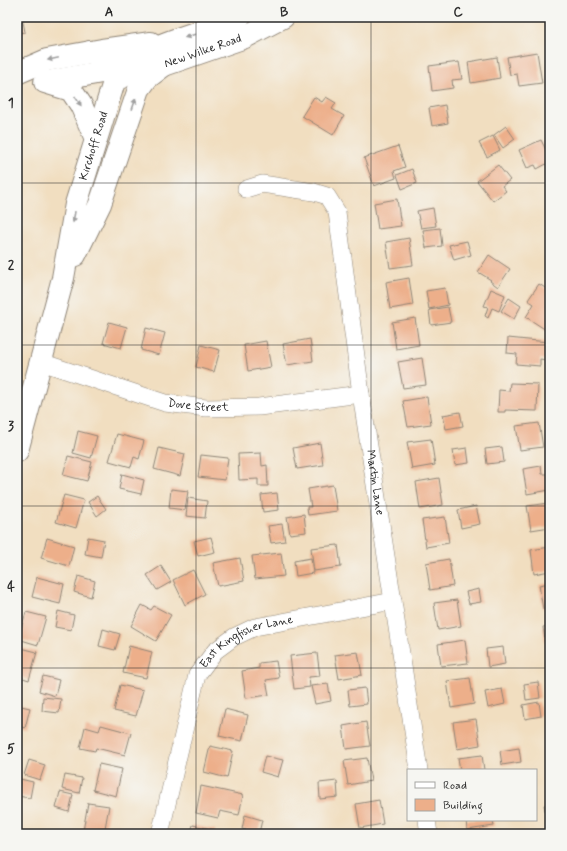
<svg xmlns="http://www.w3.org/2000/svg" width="567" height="851" viewBox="0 0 567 851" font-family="Mynerve,sans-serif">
<rect width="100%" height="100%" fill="#f6f6f2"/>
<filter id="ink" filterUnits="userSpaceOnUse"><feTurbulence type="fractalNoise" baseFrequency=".025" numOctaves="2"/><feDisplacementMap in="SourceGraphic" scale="8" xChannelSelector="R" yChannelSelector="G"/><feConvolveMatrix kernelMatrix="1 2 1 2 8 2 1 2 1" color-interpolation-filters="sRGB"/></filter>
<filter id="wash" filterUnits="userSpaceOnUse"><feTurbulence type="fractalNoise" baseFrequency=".012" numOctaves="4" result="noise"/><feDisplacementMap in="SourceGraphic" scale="16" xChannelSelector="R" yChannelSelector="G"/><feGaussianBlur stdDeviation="0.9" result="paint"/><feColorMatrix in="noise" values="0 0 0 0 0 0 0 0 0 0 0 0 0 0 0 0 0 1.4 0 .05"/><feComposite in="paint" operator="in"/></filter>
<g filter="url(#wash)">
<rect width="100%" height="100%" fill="#f1dec0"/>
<g id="blocks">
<path fill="#edaf8a" d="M17,17H22L25,32L17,33Z
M537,52L542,83L519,86L517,74L510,75L507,57Z
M497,57L500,78L471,83L468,62Z
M459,62L462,79L452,80L453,88L432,91L429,66Z
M314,97L322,102L326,97L336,103L332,109L344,116L333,135L302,116Z
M445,105L448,123L432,126L429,108Z
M506,126L515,139L503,148L494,135Z
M493,136L500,150L487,157L479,143Z
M541,140L550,158V162L537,169L535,165L527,168L519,150Z
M398,146L405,167L394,171L396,178L374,186L364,158Z
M498,165L510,180L502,186L506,191L493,201L477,181Z
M412,169L417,183L402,189L397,175Z
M397,199L401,226L378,229L374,203Z
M433,208L436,226L421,228L417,211Z
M440,228L442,246L426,248L423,230Z
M409,238L413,265L390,268L386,242Z
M467,241L471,255L454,260L449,245Z
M489,255L510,269L498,287L490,281L491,280L478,272Z
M409,278L413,305L390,309L386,282Z
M539,284L550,291V324L546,330L526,317L534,304L528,300Z
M445,288L448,305L429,309L426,291Z
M491,289L505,295L499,311L492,308L488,318L485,316L488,307L484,306Z
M509,298L521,306L514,319L501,311Z
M448,307L451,322L431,325L429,310Z
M415,318L419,345L396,349L392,322Z
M109,322L127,327L121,348L103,343Z
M146,328L165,333L159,355L141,350Z
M508,338L548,342L546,360L540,359V366L516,364L517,354L507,353Z
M310,339L313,361L287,365L283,344Z
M266,341L271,367L248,371L244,345Z
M201,345L220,350L214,372L196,367Z
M422,358L426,385L403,388L398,362Z
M510,383L538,384L537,411L505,410V412H498L499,390L509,391Z
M427,397L431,424L408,427L403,401Z
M460,412L463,426L446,429L443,415Z
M539,423L543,447L520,450L516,426Z
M78,431L97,436L91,458L73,453Z
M117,434L144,441L139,459L134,457L131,467L109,461Z
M431,439L435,465L412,469L407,442Z
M320,443L323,465L297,469L293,448Z
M502,447L504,462L487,464L485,449Z
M159,448L185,454L180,476L154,469Z
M467,448L469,463L455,465L453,450Z
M261,453L262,466L267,465L268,486H258V479L239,480L238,454Z
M201,455L228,458L225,480L198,477Z
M68,456L92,462L87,481L63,475Z
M541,466L542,474H548L550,490L527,494L523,469Z
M122,474L144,480L141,494L119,489Z
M439,478L443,505L420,509L416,482Z
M333,485L337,511L308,515L307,507H311L308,489Z
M171,489L188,491L185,510L169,508Z
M277,493L279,510L263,512L261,495Z
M64,495L84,500L76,528L56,522Z
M97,496L106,509L97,516L88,502Z
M188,498L207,501L205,518L186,516Z
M550,503V527L531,530L527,506Z
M476,506L480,524L461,528L458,510Z
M304,514L306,532L290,534L287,517Z
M445,517L449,543L426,547L422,520Z
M282,524L285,541L271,543L268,526Z
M88,537L104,540L101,557L85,554Z
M211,537L215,552L198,556L194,541Z
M47,538L74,546L69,566L41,558Z
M338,545L341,567L314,571L311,548Z
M550,547V571L534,574L531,550Z
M281,553L284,576L255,579L252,556Z
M240,558L244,581L218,586L213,563Z
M311,558L313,573L296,576L294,561Z
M449,559L453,586L430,590L426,563Z
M161,566L171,582L157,590L147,575Z
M193,570L205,594L185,605L173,580Z
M78,576L95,581L91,597L74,592Z
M37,577L64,584L60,604L32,597Z
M550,583V607L543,609L539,585Z
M479,589L481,602L469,604L466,592Z
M457,600L461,626L438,630L434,603Z
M142,605L151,610L154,606L171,615L156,641L131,626Z
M58,611L74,615L71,630L55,627Z
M26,612L46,617L38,645L18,639Z
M550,626V653H547L543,627Z
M103,629L120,634L115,650L99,646Z
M465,640L468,663L441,666L438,644Z
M129,646L152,652L146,678L123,673Z
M17,647L37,652L29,680L17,676Z
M503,647L505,664L488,667L486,649Z
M358,652L362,675L339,679L335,655Z
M317,653L320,676L309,677L310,687L294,689L290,656Z
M276,661L279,678L266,680L269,695L246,698L242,671L259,668V663Z
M43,676L59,680L55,696L39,691Z
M470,678L474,704L451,708L447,681Z
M538,682L540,698L526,700L524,684Z
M328,684L331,701L315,704L311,686Z
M120,685L143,690L136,716L114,711Z
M365,688L367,704L350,706L348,690Z
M502,689L505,704L488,708L485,692Z
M43,697L61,699L59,713L42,711Z
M539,702L541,716L525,719L523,705Z
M17,705L30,708L25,728L17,726Z
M225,709L248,715L242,741L219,736Z
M476,719L480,745L457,749L453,722Z
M366,722L370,746L346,749L343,726Z
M101,725L131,733L125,755L96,748L95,751L80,748L85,727L99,731Z
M210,746L233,751L227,778L204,772Z
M519,748L521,762L502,765L500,751Z
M482,755L484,770H460L458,758Z
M265,756L283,760L278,777L261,772Z
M367,758L371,781L348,785L344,761Z
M29,760L45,765L40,780L24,775Z
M99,764L122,769L116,796L93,790Z
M65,775L82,778L79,793L62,789Z
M20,779L33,782L30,798L17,796Z
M337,781L338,797L320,799L319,783Z
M201,786L243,795L239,815L220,811L218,818L196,813Z
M60,792L73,795L69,812L56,808Z
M379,800L383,824L360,828L356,804Z
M88,803L109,806L104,834L83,831Z
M550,804V820L547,821L544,805Z
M245,815L262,820L259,833L242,829Z
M466,820H493L494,826L467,830Z
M193,825L215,830V834H190Z"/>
</g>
</g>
<g filter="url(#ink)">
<use href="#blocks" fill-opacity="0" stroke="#8e8476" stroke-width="1"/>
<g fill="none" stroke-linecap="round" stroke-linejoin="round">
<defs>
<g id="minor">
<path id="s1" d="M246,189L262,184L314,192L327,196L337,212L361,394L419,770"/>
<path id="s2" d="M41,362L165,403L206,408L259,407L361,394"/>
<path d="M427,820L429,834"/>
<path id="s3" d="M160,834L197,675L215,651L234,637L255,627L393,601"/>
</g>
<g id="secondary">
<path d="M90,52C104,57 115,64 122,77"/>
<path d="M17,73L47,60L102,50L151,43"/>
<path d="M45,82L71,90L81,105L96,139"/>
<path id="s4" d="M47,82L118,69H148L164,65L245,37L283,17"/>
<path d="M75,255L100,204L139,89L147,78L164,65"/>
<path id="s5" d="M17,451L63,278L76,204L118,69C151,44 194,34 232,21L239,17"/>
</g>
</defs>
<use href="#minor" stroke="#8e8476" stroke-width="18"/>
<use href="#secondary" stroke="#8e8476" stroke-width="24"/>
<use href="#minor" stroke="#fff" stroke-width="17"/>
<use href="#secondary" stroke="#fff" stroke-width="22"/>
</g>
<defs><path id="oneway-solid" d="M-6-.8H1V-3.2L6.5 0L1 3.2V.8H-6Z"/></defs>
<g fill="#a0a0a0">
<use href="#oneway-solid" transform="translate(190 36) rotate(161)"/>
<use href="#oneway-solid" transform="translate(53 59) rotate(168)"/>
<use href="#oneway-solid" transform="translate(78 101) rotate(56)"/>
<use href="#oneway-solid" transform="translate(134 104) rotate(-71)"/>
<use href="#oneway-solid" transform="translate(74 217) rotate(100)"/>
</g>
</g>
<path fill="none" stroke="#2b2b2b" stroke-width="1" stroke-opacity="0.55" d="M196,17V834M371,17V834M17,183H550M17,345H550M17,506H550M17,668H550"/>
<g text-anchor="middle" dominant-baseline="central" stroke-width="3" stroke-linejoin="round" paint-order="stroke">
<g font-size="12" fill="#2b2b2b" stroke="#f6f6f2">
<text stroke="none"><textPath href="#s4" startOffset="160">New Wilke Road</textPath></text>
<text stroke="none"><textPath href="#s5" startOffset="315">Kirchoff Road</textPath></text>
<text stroke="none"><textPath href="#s2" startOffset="164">Dove Street</textPath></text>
<text stroke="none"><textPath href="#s1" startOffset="375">Martin Lane</textPath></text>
<text stroke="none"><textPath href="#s3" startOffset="226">East Kingfisher Lane</textPath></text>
</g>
</g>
<rect width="567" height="851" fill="none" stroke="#f6f6f2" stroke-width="44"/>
<rect x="407" y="769" width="130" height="52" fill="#f6f6f2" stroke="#a5a5a2"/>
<rect x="415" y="782" width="20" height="6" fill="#ffffff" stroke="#a5a5a2"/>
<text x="443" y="789" font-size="12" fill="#2b2b2b">Road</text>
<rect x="415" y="799" width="20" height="12" fill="#edaf8a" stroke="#a5a5a2"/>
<text x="443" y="809" font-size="12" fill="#2b2b2b">Building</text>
<rect x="22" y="22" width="523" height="807" fill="none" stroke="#2b2b2b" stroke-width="1.5"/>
<g font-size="13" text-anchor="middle" font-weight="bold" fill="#2b2b2b">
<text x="109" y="16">A</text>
<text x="284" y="16">B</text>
<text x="458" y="16">C</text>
<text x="11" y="107">1</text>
<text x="11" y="269">2</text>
<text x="11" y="430">3</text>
<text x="11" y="591">4</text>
<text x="11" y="753">5</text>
</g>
</svg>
